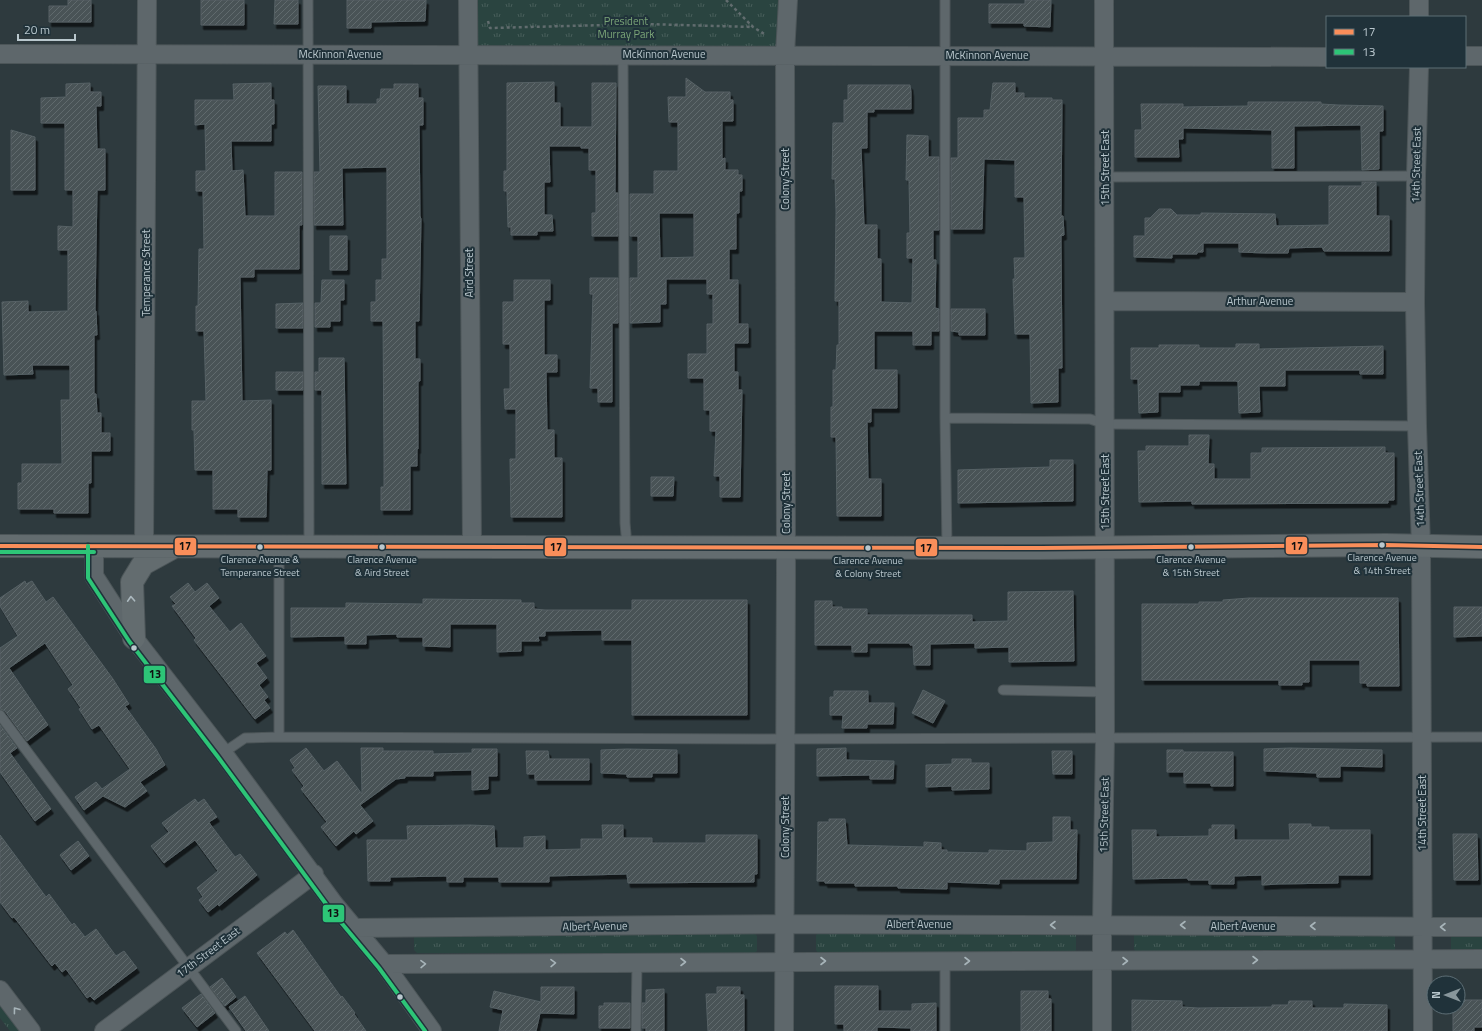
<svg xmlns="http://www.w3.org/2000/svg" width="1482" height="1031" viewBox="0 0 1482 1031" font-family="'Titillium Web',sans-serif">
<defs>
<pattern id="grass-tufts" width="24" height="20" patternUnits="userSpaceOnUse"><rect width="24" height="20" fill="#2a4440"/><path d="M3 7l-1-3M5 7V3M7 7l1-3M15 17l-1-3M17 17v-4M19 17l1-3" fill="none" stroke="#475e5a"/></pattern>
<pattern id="building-hatch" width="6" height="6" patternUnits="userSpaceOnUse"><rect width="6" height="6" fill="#495356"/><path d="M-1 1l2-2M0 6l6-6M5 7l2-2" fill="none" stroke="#616a6d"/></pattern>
<filter id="shadow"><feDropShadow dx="2.5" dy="4.5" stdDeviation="0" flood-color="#0009"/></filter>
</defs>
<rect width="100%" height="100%" fill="#2e3a3e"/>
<path fill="url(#grass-tufts)" d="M468,0H785V54L468,55Z
M1137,932L1395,935V950L1393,953H1137L1134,949V935Z
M1482,932V953L1451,950V934Z
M754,933L757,936V951L754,953H417L414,950V935Z
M819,933H1073L1076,935V950L1073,953H818L816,950V935Z
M0,999L24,1031H10L0,1018Z"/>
<path fill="url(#building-hatch)" stroke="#566165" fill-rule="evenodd" filter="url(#shadow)" d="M68,0H91V22H49V6H68Z
M201,0H244V25H201Z
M275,0H298V24H274Z
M347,0H426L425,21L371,22V28H347Z
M1025,0H1051L1050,27L1024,26V23H989V4H1025Z
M686,78L705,92H730V100H733V121H722V159L725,158V170H738V175H742V191H739V213H736V249H729V280H738V324H748V343H734V372H738V390H742L740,497H720V476H714L716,431H710V410H704V378H688V354H707V324H713V294H707V279H666V304H660V322L630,323V278H638V236H630V194H654V171H678V122H669L668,97H686ZM659,213H694V257L660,258Z
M554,82V103H560V127H592V83H616L615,193H618V236H592V213H596V170H589V148H581V146H549L550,182H544V215H552L553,231H537V235H511V227H508L507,191H504V171H507V83Z
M90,83V92H101V106H96L97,149H105V190H97L95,311H96L97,335H94V394H96L97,413H101V433H110V451H91V483H88V513H54V509H18V483H22V464H62L61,400H70V365H32L33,374L4,375L2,302L28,301V312L68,311V250H58V226L73,227V190H65V123H41V98L66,97V84Z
M271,83V100H274V124H271V141H231L232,171L243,170L245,216H275V172H302V225H299V269H254V277H240L242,401L271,400V470H267L266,517H238V509H213V470H195L194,430H192V401H206L204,331H196V306H198L199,249H204L203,191H196V171H206L205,124L195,125V100H234L233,84Z
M993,83H1015V93H1024V98H1052V100H1062L1061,216H1063L1064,235L1061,236L1062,368H1058V402L1031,403L1030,334H1015L1013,279H1015L1014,258H1025L1024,197H1015V160L984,159L982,229H951V158H958V118H984V110H990Z
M394,84H418V98H423V125H419L420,216L421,219L419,321H415V359H420V381H418V449H417V466H410V510H381V487H384V457L383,321H371V302H376V280H382V259H387V167L342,168L343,225H314V172H320L318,86H346V104H377V99H380L381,89H394Z
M848,85H910L911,92V109H874V112H867V148H861L864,225H877V259H881V302L912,303L913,258H907V233H910L909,180H906L907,135L928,136V157H939V230H933V260H936L935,308L939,309V331H931V345H913V331H874V370H897V408H871V422H867L868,479H881V516H837L836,437H831V407H833V370H836L837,345H839V301H835L836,211L835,179H832L833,123H844V100H848Z
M1248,102H1321V104L1338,105L1383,106V131H1379V169L1362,170L1361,125L1294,126V168H1272V130L1183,128V139H1178L1179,157H1135V130H1142L1141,104H1183V107L1248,106Z
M11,130L35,137V190H11Z
M1362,182H1376V216H1389V251H1324L1322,247L1289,248L1288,253H1265L1239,252V243H1203V252H1197V254H1172V258L1134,257V236H1145V218H1150L1159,209H1171L1177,215H1201V213L1275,214L1276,226L1329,225V186H1362Z
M330,236H347V270H330Z
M590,278H618V323H612V402H598V388H590L593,294H590Z
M322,280H344V300H340V321H330V327H315V303H321Z
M514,280H550V300H544V355H557V372H546L547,430H554V458H562V517H511L510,459H516V409H505L504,389H510V344H503V302H514Z
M303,303V328H276V304Z
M951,309H985V335H959V332L951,331Z
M1236,344H1259V349L1383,346V374H1360V370H1285V386H1259L1260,412L1239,413L1238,382L1236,381H1199V385H1180V392H1158V412L1139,413L1138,379H1131V348H1159V345H1199V348H1236Z
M319,358H344L346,484H322V390H315V372H319Z
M276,372H303V390H276Z
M1189,435H1209L1208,464H1214V479H1251V453H1262V448L1385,447V453H1394V500H1388V503L1192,504V501L1139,502L1138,451H1146V446H1189Z
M1050,460H1073V501L958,503V470L1050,467Z
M651,477H674L673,496H651Z
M25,581L26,584L32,581L46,602L53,597L113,679L129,704L125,706L156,749L165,765L140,782L147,791L125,807L103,796L84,810L75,797L96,782L102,789L130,769L99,725L92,729L79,709L81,708L68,689L73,685L45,643L9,668L48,725L27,741L5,711L0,709V648L18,636L0,606V598Z
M188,583L195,592L207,583L219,598L209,606L230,632L241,623L266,656L256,663L267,678L259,685L268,697L264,700L270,708L255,719L194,640L196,638L172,606L176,604L170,597Z
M1073,591L1074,661L1009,662V647L975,648V643L930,644V665H914L913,645H910V643H867V652H852V645H815V601H832V607H842V609H867V615H972V622L1008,621V592Z
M1249,598H1398L1399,686H1367V683H1360V660H1309V682H1302V685H1279V680H1142V604H1199V602H1223V600Z
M423,599L521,600V603H534V609L545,610H632V600H747V715H632V640H602V630L545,631V636H538L539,641H521V651L497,652V624H450V647L423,646V637H397V634L366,635V644H345V636L291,637V608H346V603L423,604Z
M1454,607H1482V636L1454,637Z
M923,690L945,701L933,723L912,713Z
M834,691H868V703H894L893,724H867V728H842L843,715H830V697H834Z
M0,725L17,748L10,753L51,809L35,821L0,772Z
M306,748L324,771L337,761L362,794L361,748H383V751H433V754L472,753V749H497V776H488V789L472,790V770L433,771V776H405V778L396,779L360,805L373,821L356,834L354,831L336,846L321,827L327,822L301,789L304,786L292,770L295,768L290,760Z
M846,748V760L894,761L893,779H870V775L817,776V749Z
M1290,748L1382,750V767L1340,766V777H1317V773L1264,771V749Z
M627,749L677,750V773H652V777H627V774L601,773V750Z
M1167,750H1183V752H1233V786H1211V783H1184V772H1167Z
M526,751H548L549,759H589V780H535V774H527Z
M1052,751H1072V774H1053Z
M952,759H971V763H989V789L952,790V786L926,787V765L952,764Z
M195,799L198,803L204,799L217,817L209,822L210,824L235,857L240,854L257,875L219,906L218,904L208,912L199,900L203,897L197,888L218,871L195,840L164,863L151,846L169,832L162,823Z
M1053,817H1070V830H1077L1076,879H999V884L947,882V889L898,888V886H855V883H825V881H817L818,822H829V819H845L847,845L924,847V842L941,843V850H947V852L989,853V850L1027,851V843L1053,842Z
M1289,824H1311V827H1329V830H1370V875H1338V883L1279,884L1262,885V875L1234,876V884H1209V880H1188V878L1133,879L1132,830H1156V837L1209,836V829H1212V825H1234V840H1290Z
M470,825L494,826L495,848H524V837L545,836V850L581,849V839H603L602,825H623V838H652V843H706V835H757V874H754V882L628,883L627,874L549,876V882H499V877H463V882H447V876L390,877V881H368L367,840H408L407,826Z
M1453,834H1477L1478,880H1454Z
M0,835L46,897L49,894L72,925L74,923L85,937L96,929L116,956L124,951L137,968L94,1000L90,996L87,998L66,969L62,972L55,963L52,966L14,917L12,918L0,902Z
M78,841L89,856L71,870L60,855Z
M293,930L341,997L342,996L355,1013L354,1014L366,1031H315L257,953L285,932L287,935Z
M222,978L236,997L225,1006L210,987Z
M835,986H878V1011H912V1004L936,1003V1031H911V1028L877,1027V1031H844V1024H835Z
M541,987H574V1014L540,1013L541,1009L536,1031H499L503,1010L490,1007L494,991L541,1002Z
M717,987H740V995H744V1031H708L706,994H717Z
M664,989V1031H646V1028H642V1003H646V990Z
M1021,991H1048V999H1051V1031H1021Z
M201,994L215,1013L197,1027L182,1008Z
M245,996L269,1031H246L229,1007Z
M1132,1000L1182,1001V1007L1198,1008L1272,1007V1005H1288L1289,1001H1312V1008H1344V1004L1387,1005V1031H1132Z
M1459,1000H1482V1027H1474V1031H1453V1008H1459Z
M604,1003H630V1028H599V1006H604Z"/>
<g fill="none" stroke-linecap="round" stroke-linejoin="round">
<defs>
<path id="lane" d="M308,0L309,546
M945,0V418L947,547
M623,54L625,523L627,546
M1104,177L1416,176
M945,418L1090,419L1105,424L1417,426
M279,546V737
M1003,690L1105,692
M0,715L236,1031
M223,753L245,738L279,737L760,739L1482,737
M636,1031L637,962
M945,1031V961"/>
<path id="street" d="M468,0L472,546
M1419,17V0
M0,54L1327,57
M1465,56H1482
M1419,67L1416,176L1415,302L1417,426L1421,546L1423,1031
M1105,301L1415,302
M94,546V576L134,638L223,753L334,904L384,964L432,1031
M144,546L147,0
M355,928L785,924L1482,927
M384,964L1482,959
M0,990L31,1031
M104,1031L314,874
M784,1031L786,574L785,54L788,0
M1102,1031V925L1105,737L1104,0"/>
<path id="secondary" d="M0,546L1041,548L1386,545L1482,547
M134,638L132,582L143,564L174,547"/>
</defs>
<use href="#lane" stroke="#4c5558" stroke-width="11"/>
<use href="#street" stroke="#4c5558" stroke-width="20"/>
<use href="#secondary" stroke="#4c5558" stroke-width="24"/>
<path stroke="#616c6e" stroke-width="2.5" stroke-dasharray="3 3" stroke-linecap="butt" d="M726,0L753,27L766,35
M488,21L490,28L645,24L753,27"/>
<use href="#lane" stroke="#5e676b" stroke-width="9"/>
<use href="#street" stroke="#5e676b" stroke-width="18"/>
<use href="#secondary" stroke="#636c6f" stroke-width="22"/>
<defs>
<path id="bus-1" d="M0,546L1041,548L1386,545L1482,547"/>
<path id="bus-2" d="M88,546V578L129,641L218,757L329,908L379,968L425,1031
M0,552H94"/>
</defs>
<use href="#bus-1" stroke="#20323a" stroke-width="7"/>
<use href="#bus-2" stroke="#20323a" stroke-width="7"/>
<use href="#bus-1" stroke="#fa8e5a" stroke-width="4"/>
<use href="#bus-2" stroke="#2dc577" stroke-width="4"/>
</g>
<defs><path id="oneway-chevron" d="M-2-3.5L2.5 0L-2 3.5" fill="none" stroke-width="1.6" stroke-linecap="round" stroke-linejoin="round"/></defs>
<use stroke="#acb9bf" href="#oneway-chevron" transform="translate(131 599) rotate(-93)"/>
<g stroke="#a7b4b9">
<use href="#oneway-chevron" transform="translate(1053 925) rotate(-180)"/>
<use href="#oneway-chevron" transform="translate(1183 925) rotate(-180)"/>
<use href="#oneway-chevron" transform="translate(1313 926) rotate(-180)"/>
<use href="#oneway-chevron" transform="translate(1443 927) rotate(180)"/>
<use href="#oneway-chevron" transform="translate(1255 960)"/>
<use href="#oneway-chevron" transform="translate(823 961)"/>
<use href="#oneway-chevron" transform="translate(967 961)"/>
<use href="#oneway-chevron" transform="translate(1125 961)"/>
<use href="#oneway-chevron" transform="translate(683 962)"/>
<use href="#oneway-chevron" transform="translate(553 963) rotate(-1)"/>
<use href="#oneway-chevron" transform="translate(423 964) rotate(-1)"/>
<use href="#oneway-chevron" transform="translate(16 1010) rotate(-127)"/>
</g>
<g fill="#b9c7cd" stroke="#20323a" stroke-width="1.5">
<circle cx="1382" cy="545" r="3.5"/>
<circle cx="260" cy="547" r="3.5"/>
<circle cx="382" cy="547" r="3.5"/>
<circle cx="1191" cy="547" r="3.5"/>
<circle cx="868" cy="548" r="3.5"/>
<circle cx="134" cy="648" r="3.5"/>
<circle cx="400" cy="997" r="3.5"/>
</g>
<g text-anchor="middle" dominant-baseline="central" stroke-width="4" stroke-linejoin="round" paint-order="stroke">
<g font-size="10" fill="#b9c7cd" stroke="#20323a">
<text x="1382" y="557">Clarence Avenue<tspan x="1382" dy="13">&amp; 14th Street</tspan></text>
<text x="260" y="559">Clarence Avenue &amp;<tspan x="260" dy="13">Temperance Street</tspan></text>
<text x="382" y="559">Clarence Avenue<tspan x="382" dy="13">&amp; Aird Street</tspan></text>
<text x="1191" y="559">Clarence Avenue<tspan x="1191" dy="13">&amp; 15th Street</tspan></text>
<text x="868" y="560">Clarence Avenue<tspan x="868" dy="13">&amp; Colony Street</tspan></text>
</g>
<g font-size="11" fill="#7aa477" stroke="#20323a">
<text x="626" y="21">President<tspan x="626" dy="13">Murray Park</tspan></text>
</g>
<g font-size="11" fill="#b9c7cd" stroke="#20323a">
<text x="340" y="54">McKinnon Avenue</text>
<text x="664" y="54">McKinnon Avenue</text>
<text x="987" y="55">McKinnon Avenue</text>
<text transform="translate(1416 165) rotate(-89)">14th Street East</text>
<text transform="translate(1105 168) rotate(-90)">15th Street East</text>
<text transform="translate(785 179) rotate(-90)">Colony Street</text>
<text transform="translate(146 273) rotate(-90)">Temperance Street</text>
<text transform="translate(469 273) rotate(-90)">Aird Street</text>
<text x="1260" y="301">Arthur Avenue</text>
<text transform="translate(1419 489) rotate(-92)">14th Street East</text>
<text transform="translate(1105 492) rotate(-90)">15th Street East</text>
<text transform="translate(786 503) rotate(-90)">Colony Street</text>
<text transform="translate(1422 813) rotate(-90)">14th Street East</text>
<text transform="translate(1104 815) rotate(-89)">15th Street East</text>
<text transform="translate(785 827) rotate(-90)">Colony Street</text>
<text x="919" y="924">Albert Avenue</text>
<text transform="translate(595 926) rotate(-1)">Albert Avenue</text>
<text x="1243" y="926">Albert Avenue</text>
<text transform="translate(208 952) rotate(-37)">17th Street East</text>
</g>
</g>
<g stroke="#20323a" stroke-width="1.5">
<rect x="1285" y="536" width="23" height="19" rx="4" fill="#fa8e5a"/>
<rect x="174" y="537" width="23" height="19" rx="4" fill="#fa8e5a"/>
<rect x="544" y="537" width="23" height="20" rx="4" fill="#fa8e5a"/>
<rect x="915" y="538" width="23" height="19" rx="4" fill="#fa8e5a"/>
<rect x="143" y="665" width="23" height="19" rx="4" fill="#2dc577"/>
<rect x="322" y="904" width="23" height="19" rx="4" fill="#2dc577"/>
</g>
<g font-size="11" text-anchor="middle" font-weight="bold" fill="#111">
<text x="1297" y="550">17</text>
<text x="185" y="550">17</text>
<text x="556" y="551">17</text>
<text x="926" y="552">17</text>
<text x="155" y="678">13</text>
<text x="333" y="917">13</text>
</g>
<rect x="1326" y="16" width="140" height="52" fill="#20323a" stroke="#5d6e75"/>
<rect x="1334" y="29" width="20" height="6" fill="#fa8e5a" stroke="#5d6e75"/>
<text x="1362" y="36" font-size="12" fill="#b9c7cd">17</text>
<rect x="1334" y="49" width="20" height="6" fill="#2dc577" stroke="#5d6e75"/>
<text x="1362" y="56" font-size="12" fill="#b9c7cd">13</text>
<g transform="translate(1446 995) rotate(270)"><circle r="19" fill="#20323a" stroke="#5d6e75"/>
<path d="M0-3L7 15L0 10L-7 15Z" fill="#88969b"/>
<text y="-6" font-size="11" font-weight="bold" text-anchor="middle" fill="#b9c7cd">N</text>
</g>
<path d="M18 34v6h57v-6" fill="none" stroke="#b9c7cd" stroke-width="2"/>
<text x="24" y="34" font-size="12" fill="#b9c7cd" stroke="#20323a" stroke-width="3" paint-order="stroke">20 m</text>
</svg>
